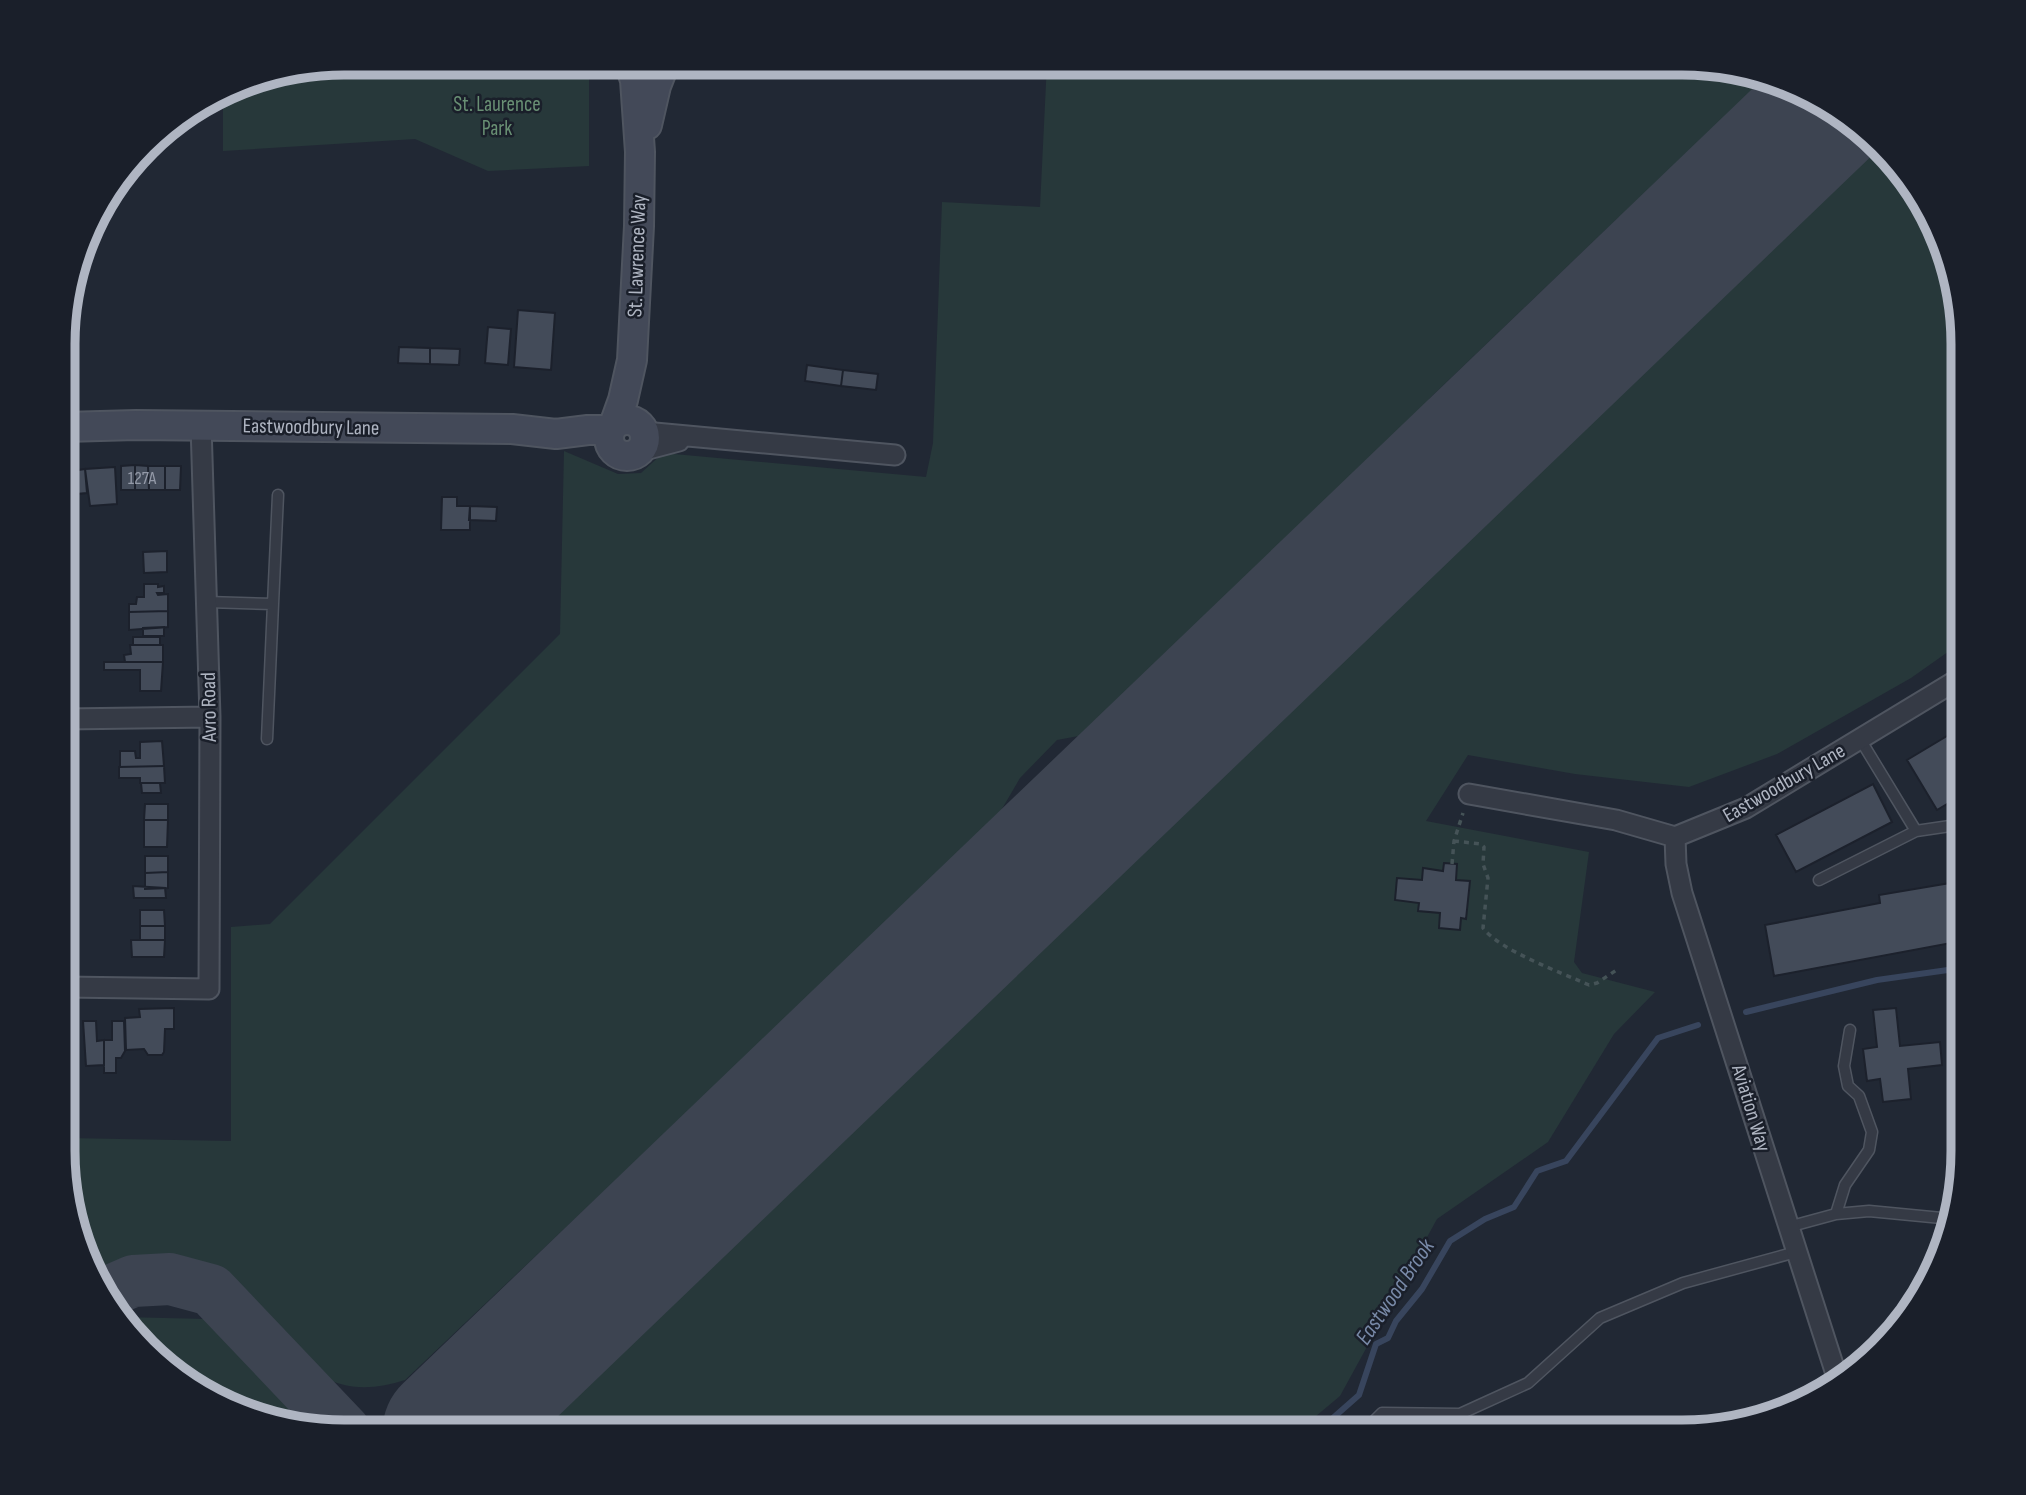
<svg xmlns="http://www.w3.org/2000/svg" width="2026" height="1495" viewBox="0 0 2026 1495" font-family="'Sofia Sans Condensed',sans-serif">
<rect width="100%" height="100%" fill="#212834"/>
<path fill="#27383a" d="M344,63H589V166L488,171L415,139L223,151V93L237,84Z
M1047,63L1700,64L1758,77L1750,104L1625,223L1619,217L1429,399L1437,407L1084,735L1057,740L1020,778L996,819L405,1380C375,1390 345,1391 318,1374C305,1366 294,1350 284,1340C221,1276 191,1227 94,1271L65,1187V1138L231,1141V927L270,924L560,634L564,451L618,474L641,473L663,453L926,477L933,443L942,202L1040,207Z
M1858,127L1934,219L1962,326V642L1911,678L1777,754L1689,787L1575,774L1468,755L1426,821L1589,852L1574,962L1582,973L1655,992L1614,1034L1548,1142L1437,1219L1340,1396L1297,1432L516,1431L1102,869L1130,857L1177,799L1413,566L1693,300L1686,292Z
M123,1317L206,1319L289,1409L295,1425L253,1417L173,1374Z"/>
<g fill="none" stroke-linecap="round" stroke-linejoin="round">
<path stroke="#38455d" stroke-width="6" d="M1746,1012L1877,980L1962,968
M1317,1432L1359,1395L1376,1344L1388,1338L1396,1321L1422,1289L1450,1241L1485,1219L1514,1207L1537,1171L1566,1161L1658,1038L1698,1025"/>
<path stroke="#3d4451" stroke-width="52" d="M103,1294L133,1281L170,1279L211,1290L345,1431"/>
<path stroke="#3d4451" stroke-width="131" d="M448,1431L1828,107"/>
</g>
<path fill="#434b59" stroke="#1c212c" stroke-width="2" d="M518,310L555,313L551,370L514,367Z
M488,327L511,329L508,365L485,363Z
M399,347L430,348V364L398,363Z
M430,348L460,349L459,365L430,364Z
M807,365L843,370L841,386L805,381Z
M843,370L878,374L876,390L841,386Z
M135,465L148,466L149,490H135Z
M135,465V490H121V466Z
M148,466H165V490H149Z
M165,466H181L180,490H165Z
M78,467V470L85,469L87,493L77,494V497L65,498V468Z
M115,467L117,504L90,506L85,469Z
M442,497H457V506H470V530H441Z
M470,506L497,507L496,521L469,520Z
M167,551V572L144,573L143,552Z
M144,584H158V587L164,586V593H157L158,595L168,594V611L129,612V604H136L137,597H144Z
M168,611V627L129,630V612Z
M164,627V636H143V628Z
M133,637H160V645H133Z
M130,645H163V662H125L124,655L131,654Z
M104,662H163L161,691H140V670H104Z
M1962,727V795L1937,810L1907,760Z
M162,741L164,766L120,767V751H135L136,758H140V742Z
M164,766L165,783H140V778H119V767Z
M141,783H160L161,793H142Z
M1873,784L1892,822L1796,872L1776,835Z
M145,804H168V820H144Z
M144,820H168L167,847H144Z
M145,856H168V872L145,873Z
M1444,863L1457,864L1456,880L1470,881L1466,919L1461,918L1460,930L1439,928L1440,913L1418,911L1419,903L1395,900L1397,878L1422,880L1423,868L1443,871Z
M168,872V888L145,889V873Z
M1962,881V941L1774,976L1765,925L1880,903L1879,895Z
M133,886L165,888L166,898H134Z
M140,910H164L165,926H140Z
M140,926H165V940H140Z
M131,940H165L164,957H132Z
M174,1008V1029H165L164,1052L162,1055H148L144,1049L126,1050L125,1018L140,1017L139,1009Z
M1896,1008L1900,1046L1940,1042L1942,1065L1908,1069L1911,1099L1883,1102L1880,1079L1867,1081L1863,1049L1877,1047L1873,1010Z
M65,1019H78L77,1053L67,1054V1058H65Z
M83,1021H96L97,1041L104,1040V1065L86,1066Z
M112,1021H124L125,1051L121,1058H116V1073H104V1040H112Z"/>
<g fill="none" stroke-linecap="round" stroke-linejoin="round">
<defs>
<path id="lane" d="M207,602L273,604L267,739
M273,604L278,495
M1860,739L1916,831L1950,826L1962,821
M1819,880L1916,831
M1836,1214L1845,1185L1869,1150L1872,1132L1859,1096L1848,1086L1844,1066L1850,1030
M1788,1227L1836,1214L1869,1211L1952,1219
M1363,1432L1382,1413L1460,1414L1528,1383L1600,1318L1683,1283L1796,1252"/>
<path id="street" d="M644,432L895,455
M637,452L679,441
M65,719L210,717
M1469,794L1616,820L1675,837L1746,808L1962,677
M1675,837L1676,864L1682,893L1837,1377
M65,987L209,989L210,717L201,425"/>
<path id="secondary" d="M647,125L656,86L665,63
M609 438a18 18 0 1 1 36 0a18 18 0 1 1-36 0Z
M614,425L623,400L632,360L639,226L640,152L635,80L629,63
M65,427L136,425L512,429L556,434L588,430H610"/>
</defs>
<use href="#lane" stroke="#4f5560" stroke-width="13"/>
<use href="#street" stroke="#4f5560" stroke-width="23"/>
<use href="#secondary" stroke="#4f5560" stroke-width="32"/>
<path stroke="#455357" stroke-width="3.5" stroke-dasharray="5 5" stroke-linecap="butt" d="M1454,841L1481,844L1484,847L1483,864L1488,878L1483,928C1499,950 1562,973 1589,985L1597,983L1618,969
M1452,864L1454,841L1463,813"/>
<use href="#lane" stroke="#353a45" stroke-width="10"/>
<use href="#street" stroke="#353a45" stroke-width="19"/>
<use href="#secondary" stroke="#434958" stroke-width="28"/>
</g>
<g text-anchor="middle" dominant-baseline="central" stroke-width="5" stroke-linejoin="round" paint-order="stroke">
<g font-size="18" fill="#949aa8">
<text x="142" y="478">127A</text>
</g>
<g font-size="21" fill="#699074" stroke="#1a1f2a">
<text x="497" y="104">St. Laurence<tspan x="497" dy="24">Park</tspan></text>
</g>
<g font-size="21" fill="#afb5c2" stroke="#1a1f2a">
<text transform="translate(637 256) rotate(-88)">St. Lawrence Way</text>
<text transform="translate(311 427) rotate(1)">Eastwoodbury Lane</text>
<text transform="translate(209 707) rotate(-91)">Avro Road</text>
<text transform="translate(1784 783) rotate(-30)">Eastwoodbury Lane</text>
<text transform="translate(1751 1108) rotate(73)">Aviation Way</text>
</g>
<g font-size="23" font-style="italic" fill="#798aa8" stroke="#1a1f2a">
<text transform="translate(1395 1292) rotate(-56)">Eastwood Brook</text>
</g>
</g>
<path d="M0 0H2026V1495H0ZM344 75H1682A269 269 0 0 1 1951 344V1151A269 269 0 0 1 1682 1420H344A269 269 0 0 1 75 1151V344A269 269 0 0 1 344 75Z" fill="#1a1f2a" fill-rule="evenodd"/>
<path fill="none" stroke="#afb5c2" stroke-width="9" d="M344 75H1682A269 269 0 0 1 1951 344V1151A269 269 0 0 1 1682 1420H344A269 269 0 0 1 75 1151V344A269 269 0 0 1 344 75Z"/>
</svg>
